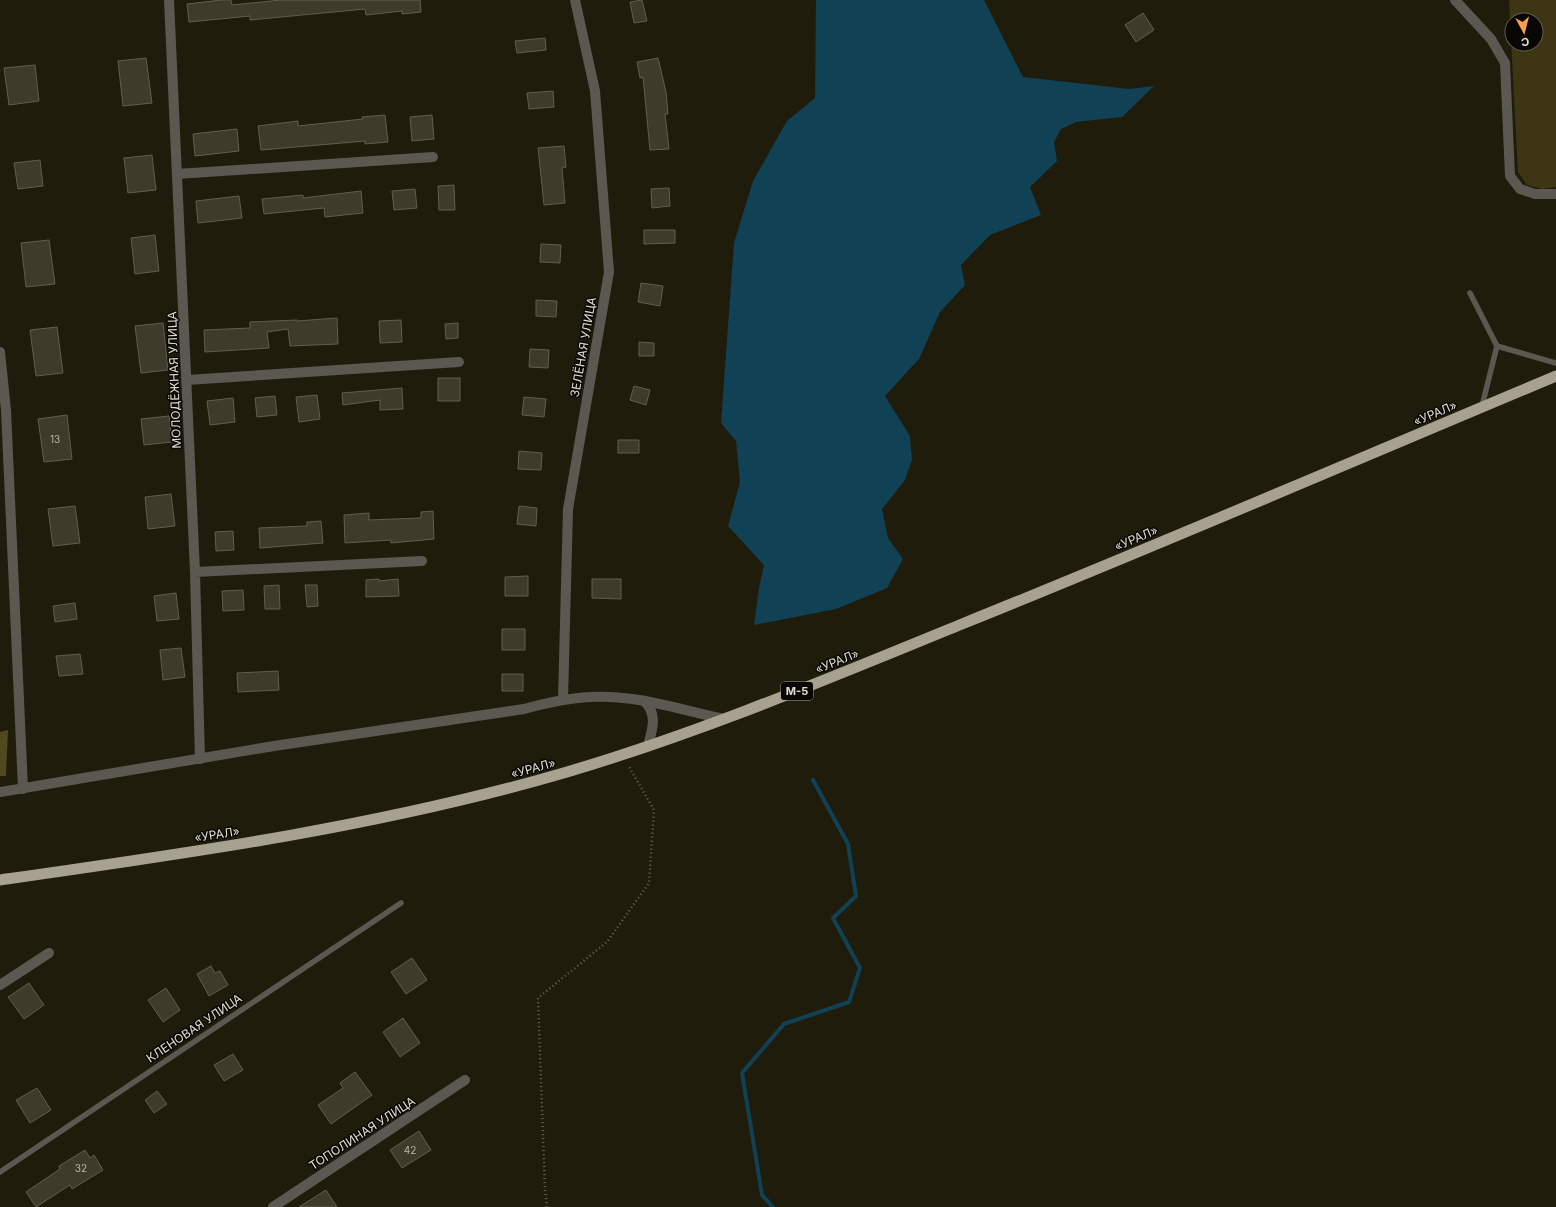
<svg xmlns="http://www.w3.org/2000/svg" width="1556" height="1207" viewBox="0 0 1556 1207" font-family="Inter,sans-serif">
<rect width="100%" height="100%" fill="#201c0c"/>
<path fill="#3d3514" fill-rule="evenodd" d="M1509,0H1556V187L1542,189L1527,185L1518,172ZM1512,20H1536V44H1512Z"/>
<path fill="#52481f" d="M8,730L6,776H0V732Z"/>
<path fill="#104154" d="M816,0H984L1023,77L1129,89L1154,86L1122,117L1076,122L1061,129L1054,142L1057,161L1030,187L1041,215L990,235L961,265L965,285L940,312L919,359L885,396L910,436L912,460L905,480L882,509L888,538L903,559L887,588L836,609L754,625L759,588L764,565L728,526L740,482L736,441L721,423L734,243L753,181L787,121L815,98Z"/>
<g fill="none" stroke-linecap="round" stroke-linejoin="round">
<path stroke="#104154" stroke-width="4" d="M773,1207L762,1195L742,1073L784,1024L849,1002L860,968L833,918L856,896L848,844L813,780"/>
</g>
<path fill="#3f3b2a" stroke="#625d4c" d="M221,0H231L232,5L281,0H420L421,12L402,14V11L366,15L365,9L250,20V16L189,22L187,4Z
M642,0L647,21L634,23L630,2Z
M1143,13L1154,30L1136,42L1125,25Z
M545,38L546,50L517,53L515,41Z
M146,58L152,103L123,106L118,61Z
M658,58L666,92L668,114H665L669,149L650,150L643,77L640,78L637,62Z
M35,65L39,101L9,105L4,68Z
M553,91L554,107L529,109L527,93Z
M385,115L388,142L365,144V141L261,150L258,126L298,121V126L363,119L362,117Z
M432,115L434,139L412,141L410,117Z
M237,129L239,151L195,156L193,134Z
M564,146L566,167L562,168L565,203L544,205L538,148Z
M152,155L156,190L128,193L124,158Z
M40,160L43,186L18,189L14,163Z
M454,185L455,210H439L438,186Z
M669,188L670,206L652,208L651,189Z
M415,189L417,208L394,210L392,191Z
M361,191L363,213L325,217L324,208L264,214L262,199L303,195V198Z
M239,196L242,218L198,223L196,201Z
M644,230H675V243L644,244Z
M155,235L159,271L135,274L131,238Z
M49,240L55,284L26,287L21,243Z
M541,244L561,245L560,263L540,262Z
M641,283L663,286L660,306L638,302Z
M536,300L557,301L556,317L536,316Z
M337,318L338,344L290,346L288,329L267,332L269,348L205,352L204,330L250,328V322L297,320V321Z
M401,320L402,342L380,343L379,321Z
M163,323L168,370L141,373L135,326Z
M458,323V338L446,339L445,324Z
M57,327L63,373L36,376L30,330Z
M639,342L654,343V356H639Z
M530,349L549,350L548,368L529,367Z
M438,378H460V401H438Z
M634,386L650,390L646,405L630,400Z
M402,388L403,409L380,410V400L343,405L342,393Z
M317,395L320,419L299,422L296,397Z
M275,396L277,415L257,417L255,398Z
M524,397L546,399L544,417L522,415Z
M233,398L235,422L210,425L207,401Z
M67,415L72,459L44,462L38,419Z
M169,416L172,442L144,445L141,419Z
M618,440H639V453H618Z
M519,451L542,453L541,470L518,469Z
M171,494L175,526L148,529L145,497Z
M75,506L80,543L53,546L48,509Z
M519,506L537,508L536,526L517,524Z
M433,511L434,539L391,543V540L345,543L344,515L369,513V520L421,518V512Z
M321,521L323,543L260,548L259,528L307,526V522Z
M233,531L234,550L216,551L215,532Z
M528,576V596H505V577Z
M379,579V581L398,579L399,596L366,597V580Z
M592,579H621V599L592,598Z
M279,585L280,609H265L264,586Z
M305,585H317L318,606L307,607Z
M243,590L244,610L223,611L222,591Z
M176,593L179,619L157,621L154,596Z
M75,603L77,619L55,622L53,606Z
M502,629H525V650H502Z
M181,648L185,677L163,680L160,650Z
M80,654L83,674L59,676L56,656Z
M278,671L279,690L238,692L237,673Z
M502,674H523V691H502Z
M412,958L427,980L406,994L391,972Z
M211,966L215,973L220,971L228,985L209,996L197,974Z
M29,983L44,1005L24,1019L8,997Z
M166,988L180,1010L163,1022L148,1000Z
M403,1018L420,1043L400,1057L383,1032Z
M233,1054L243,1070L224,1081L214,1065Z
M355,1072L372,1095L331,1124L318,1105L343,1088L340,1083Z
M37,1088L51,1110L30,1123L16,1100Z
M157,1091L167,1104L154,1113L145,1100Z
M419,1131L431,1150L402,1168L390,1150Z
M85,1150L90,1158L94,1155L103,1170L72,1189L70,1185L36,1207L26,1192L60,1169L59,1166Z
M326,1190L337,1207H299Z"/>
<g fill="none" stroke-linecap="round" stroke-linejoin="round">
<path stroke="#666354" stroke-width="2.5" stroke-dasharray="1 3" stroke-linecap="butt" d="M547,1207L545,1190L538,998L607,942L649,883L654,810L628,765"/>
<path stroke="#5b5851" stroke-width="5.5" d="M1470,293L1497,346
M1482,406L1497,346L1556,363
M0,1172L401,903"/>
<path stroke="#5b5851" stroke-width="10" d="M169,0L195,572L200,759
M1455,0L1491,39L1505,63L1510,176L1520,189L1535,194H1556
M177,174L433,157
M0,352L6,410L23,789
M187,380L459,362
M195,572L422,561
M563,699L568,509L609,272L595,91L575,0
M645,702C658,715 652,730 648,746
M0,792L274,746L524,709C546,703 567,698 590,697C635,694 681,710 724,719
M0,985L49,953
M273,1207L465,1080"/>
<path stroke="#a7a290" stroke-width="11" d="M0,880C190,853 383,826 567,772C702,732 832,677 962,624C1161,544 1358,459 1556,376"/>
</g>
<g text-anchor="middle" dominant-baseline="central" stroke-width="3" stroke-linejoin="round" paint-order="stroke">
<g font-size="10" fill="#b8b5a9">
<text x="55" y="439">13</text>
<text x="410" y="1150">42</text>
<text x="81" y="1168">32</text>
</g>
<rect fill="#080703" stroke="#9f9e95" stroke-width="1" x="781" y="682" width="32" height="18" rx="3"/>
<g font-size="11" font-weight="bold" fill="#e0ded3">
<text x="797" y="691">М-5</text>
</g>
<g font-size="12" fill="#e0ded3" stroke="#080703">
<text transform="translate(583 347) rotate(-80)">ЗЕЛЁНАЯ УЛИЦА</text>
<text transform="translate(174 380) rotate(-92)">МОЛОДЁЖНАЯ УЛИЦА</text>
<text transform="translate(1435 413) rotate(-23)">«УРАЛ»</text>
<text transform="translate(1136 538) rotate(-23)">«УРАЛ»</text>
<text transform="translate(837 661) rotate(-22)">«УРАЛ»</text>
<text transform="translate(533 768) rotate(-15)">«УРАЛ»</text>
<text transform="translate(217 834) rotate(-9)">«УРАЛ»</text>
<text transform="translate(194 1028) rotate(-34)">КЛЕНОВАЯ УЛИЦА</text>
<text transform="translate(362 1133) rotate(-33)">ТОПОЛИНАЯ УЛИЦА</text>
</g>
</g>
<g transform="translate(1524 32) rotate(173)"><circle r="19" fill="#080703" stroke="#5e5d56"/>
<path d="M0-3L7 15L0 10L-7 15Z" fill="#fb9e50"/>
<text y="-6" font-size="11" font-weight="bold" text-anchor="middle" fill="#e0ded3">С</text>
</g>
</svg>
